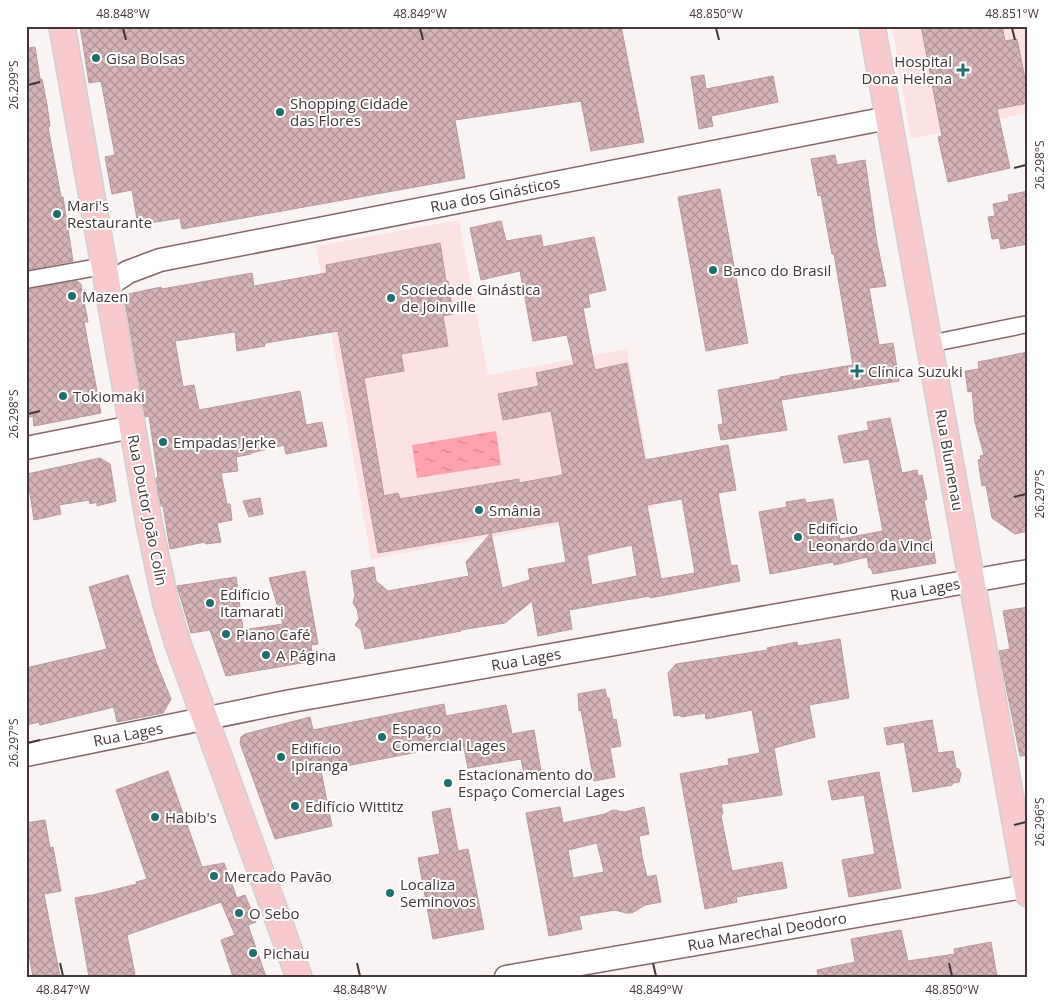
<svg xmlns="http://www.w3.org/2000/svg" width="1054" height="1003" viewBox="0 0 1054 1003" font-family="'Open Sans',sans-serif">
<defs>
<pattern id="water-ripples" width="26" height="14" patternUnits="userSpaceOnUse" patternTransform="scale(1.25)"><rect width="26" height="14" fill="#fea3ad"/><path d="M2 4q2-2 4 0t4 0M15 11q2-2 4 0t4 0" fill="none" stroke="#cf868e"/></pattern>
<pattern id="building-cross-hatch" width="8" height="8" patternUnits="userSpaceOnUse" patternTransform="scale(1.25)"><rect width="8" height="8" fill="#d5b3b6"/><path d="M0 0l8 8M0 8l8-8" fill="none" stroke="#ae9295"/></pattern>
</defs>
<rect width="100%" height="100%" fill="#faf3f3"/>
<path fill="#fde2e4" d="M892,26H1028V113L911,139Z
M459,220L488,375L627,349L656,507L371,559L316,246Z"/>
<path fill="url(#water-ripples)" d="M496,431L501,465L417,478L412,445Z"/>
<path fill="url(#building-cross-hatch)" stroke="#b9989b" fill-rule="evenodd" d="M80,26H621L644,142L591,151L581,101L455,120L465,178L182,229L180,218L138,225L132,190L112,194L105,157L115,155L101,81L89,83Z
M921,26H1002L1005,41L1017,39L1028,93V103L997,109L1010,168L948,182L938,137L942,136Z
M35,47L40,79H42L47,105L50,126L48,127L61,197H63L73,261L26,270V48Z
M704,75L706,89L773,76L778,102L711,116L713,126L699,129L691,77Z
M835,155L837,165L865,160L877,243L886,286L869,288L879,345L893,343L899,381L781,400L787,430L721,440L718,425L723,424L718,390L780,379V377L853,365L834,254H832L821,195L818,196L811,159Z
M720,189L748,343L706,351L678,197Z
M1028,191V244L1001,249L999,238L992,239L988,217L995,216L993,204L1009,201L1008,195Z
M501,221L506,241L541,235L543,247L594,237L606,290L588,294L590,307L583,308L595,370L627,363L645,460L728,445L736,490L718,493L731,566L737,565L740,581L650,598V596L614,602L569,610L572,629L538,636L532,601L505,623L460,630L461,631L365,649L361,630L355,625L359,619L357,609L353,603L355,595L351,571L374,567L376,581L388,591L469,576L466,562L491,533L378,553L338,331L265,343V346L237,351L235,332L175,341L183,387L194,385L199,410L300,391L306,425L322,422L327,446L286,454L284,445L251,453V454L236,457L238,471L221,473L227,504H230L232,520L217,523L221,542L206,544L205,542L170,549L163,506H161L158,492L156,478L158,477L149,416L145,417L124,295L161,287L162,289L252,273L254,286L327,273L326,265L440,243L446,281H448L453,314L443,316L448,346L401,354L404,371L364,378L384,496L398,493L400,499L519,479V483L563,475L551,411L503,420L498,394L539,386L536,373L574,365L567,335L533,341L520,271L481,280L470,228ZM682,499L695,573L661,579L647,505ZM559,521L566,562L528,569L530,580L502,588L491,533ZM632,545L637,576L592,585L587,555Z
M77,281L81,284L88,322H84L101,413L34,426L33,416L26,418V290Z
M1028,352V531L1015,534L992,518L986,485L982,486L978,460L981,459L980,456L984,455L975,422L972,391L968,392L965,371L979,369L978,362Z
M890,418L902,473L917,470L918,476L922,475L927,499L924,500L936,563L873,574L871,568H869L867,557L834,565L833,562L770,574L759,512L787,507L786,502L805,499L806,503L833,499L840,539L883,531L869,459L844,463L838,436L869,430L867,422Z
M100,458L110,464L116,501L97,506V502L90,504L89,500L59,505L61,514L34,520L27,474Z
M260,498L263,514L249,517L243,501Z
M305,571L318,644L311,645L313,661L226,676L210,630L191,633L177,586L236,577L243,630L283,624L269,578Z
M128,575L156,662L171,699L163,713L117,722L114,707L40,725L39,722L26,725V668L107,649L89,587Z
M1028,607V755L1020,756L999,651L1010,649L1003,611Z
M840,639L849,698L809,705L815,737L774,748L782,795L721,804L723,813L721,816L732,871L782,862L787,888L736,897L737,902L705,909L680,774L729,765L728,759L760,753L752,710L706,719L705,713L681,717V715L674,716L668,673L676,664L768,650L767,648L797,642L798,646Z
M605,689L607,698H609L613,720L616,719L621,746L610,748L615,777L594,781L581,710L579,711L578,694Z
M444,704L446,716L506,705L512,734L534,730L541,771L524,774L521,759L468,768L463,743L321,771L332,826L275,839L240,743L241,737L245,734L310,717L313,730Z
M932,720L938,753L953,751L956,768L959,769L961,774L959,782L953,783L952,785L913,792L904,742L887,745L884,728Z
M168,771L202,867L224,863L237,898L245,895L256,922L248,925L266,977H233L221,940L235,935L221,902L127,935L135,974L122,977H89L75,898L89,895V896L137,884L136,882L147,879L116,790Z
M879,772L901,888L849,897L842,860L875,854L864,795L832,800L828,781Z
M560,807L563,823L605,814L613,810L624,812L644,807L649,834L639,836L642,856L647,877L656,875L661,902L645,905L632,913H626L615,910L579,916L582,929L549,936L526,813ZM597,843L604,872L573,878L568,850Z
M450,808L458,851L468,849L484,929L433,939L418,858L440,854L432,812Z
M45,820L50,848L53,847L61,891L44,894L60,977H33L26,938V823Z
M901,930L908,961L955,954L954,949L991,942L997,977H818L817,970L855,962L851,939Z"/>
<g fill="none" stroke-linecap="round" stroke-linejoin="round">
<defs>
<path id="street" d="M26,280L104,266
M929,344L1028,324"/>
<path id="secondary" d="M107,286L128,272L160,260L888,118
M26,448L132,427
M26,755L291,701L1028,571
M506,977L1028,886"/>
<path id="primary" d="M62,26L150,528L166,604L178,644L299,977
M872,26L1028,894"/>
</defs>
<use href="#street" stroke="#846669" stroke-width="19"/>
<use href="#secondary" stroke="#846669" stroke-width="25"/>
<use href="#primary" stroke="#d2cfcf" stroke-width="28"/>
<use href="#street" stroke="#fff" stroke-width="16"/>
<use href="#secondary" stroke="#fff" stroke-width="22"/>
<use href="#primary" stroke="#f8cace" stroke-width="25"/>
</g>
<path fill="none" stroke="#443637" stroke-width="2" d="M123,28L126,40M420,28L423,40M716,28L719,40M1012,28L1015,40M28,85L40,82M1014,168L1026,165M28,414L40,411M1014,497L1026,494M28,743L40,740M1014,825L1026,822M60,963L63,976M357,963L360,976M653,963L656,976M949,963L952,976"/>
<g fill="#216d6b" stroke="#fff" stroke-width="2">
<circle cx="96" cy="58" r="5"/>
<path d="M960.5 62.5h5v5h5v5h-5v5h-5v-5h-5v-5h5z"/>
<circle cx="280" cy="112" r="5"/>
<circle cx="57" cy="214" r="5"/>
<circle cx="713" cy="270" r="5"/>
<circle cx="72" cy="296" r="5"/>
<circle cx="391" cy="298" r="5"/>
<path d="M854.5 363.5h5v5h5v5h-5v5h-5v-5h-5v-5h5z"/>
<circle cx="63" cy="396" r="5"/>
<circle cx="163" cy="442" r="5"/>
<circle cx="479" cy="510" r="5"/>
<circle cx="798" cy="537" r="5"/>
<circle cx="210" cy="603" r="5"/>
<circle cx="226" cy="634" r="5"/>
<circle cx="266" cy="655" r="5"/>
<circle cx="382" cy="737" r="5"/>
<circle cx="281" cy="757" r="5"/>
<circle cx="448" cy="783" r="5"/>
<circle cx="295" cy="806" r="5"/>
<circle cx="155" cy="817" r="5"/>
<circle cx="214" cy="876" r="5"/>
<circle cx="390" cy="893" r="5"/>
<circle cx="239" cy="913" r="5"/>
<circle cx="253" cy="953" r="5"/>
</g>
<g text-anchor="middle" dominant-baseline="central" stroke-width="4" stroke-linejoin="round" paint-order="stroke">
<g font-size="15" fill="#443637" stroke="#fff" text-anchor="start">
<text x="106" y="58">Gisa Bolsas</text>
<text x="952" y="61" text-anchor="end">Hospital<tspan x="952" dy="17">Dona Helena</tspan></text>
<text x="290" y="103">Shopping Cidade<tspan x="290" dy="17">das Flores</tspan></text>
<text x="67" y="205">Mari's<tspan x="67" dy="17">Restaurante</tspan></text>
<text x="723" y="270">Banco do Brasil</text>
<text x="401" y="289">Sociedade Ginástica<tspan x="401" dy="17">de Joinville</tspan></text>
<text x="82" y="296">Mazen</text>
<text x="868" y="371">Clínica Suzuki</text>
<text x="73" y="396">Tokiomaki</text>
<text x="173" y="442">Empadas Jerke</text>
<text x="489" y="510">Smânia</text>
<text x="808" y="528">Edifício<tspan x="808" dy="17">Leonardo da Vinci</tspan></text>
<text x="220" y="594">Edifício<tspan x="220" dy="17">Itamarati</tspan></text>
<text x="236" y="634">Piano Café</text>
<text x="276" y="655">A Página</text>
<text x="392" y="728">Espaço<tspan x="392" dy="17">Comercial Lages</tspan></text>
<text x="291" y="748">Edifício<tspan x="291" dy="17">Ipiranga</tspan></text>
<text x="458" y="774">Estacionamento do<tspan x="458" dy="17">Espaço Comercial Lages</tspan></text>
<text x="305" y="806">Edifício Wittitz</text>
<text x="165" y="817">Habib's</text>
<text x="224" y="876">Mercado Pavão</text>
<text x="400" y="884">Localiza<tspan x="400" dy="17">Seminovos</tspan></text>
<text x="249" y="913">O Sebo</text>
<text x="263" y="953">Pichau</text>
</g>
<g font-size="15" fill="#443637" stroke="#fff">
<text transform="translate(495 194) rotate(-11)">Rua dos Ginásticos</text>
<text transform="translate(950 460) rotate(80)">Rua Blumenau</text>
<text transform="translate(148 510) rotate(79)">Rua Doutor João Colin</text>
<text transform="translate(925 589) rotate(-10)">Rua Lages</text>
<text transform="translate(526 659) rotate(-10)">Rua Lages</text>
<text transform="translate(128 734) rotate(-11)">Rua Lages</text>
<text transform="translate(767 931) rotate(-10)">Rua Marechal Deodoro</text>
</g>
</g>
<rect width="1054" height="1003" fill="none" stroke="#ffffff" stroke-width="55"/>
<rect x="28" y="28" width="998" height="948" fill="none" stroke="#443637" stroke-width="2"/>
<g font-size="12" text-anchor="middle" fill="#443637">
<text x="123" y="18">48.848°W</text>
<text x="420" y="18">48.849°W</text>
<text x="716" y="18">48.850°W</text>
<text x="1012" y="18">48.851°W</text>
<text transform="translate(14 85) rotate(-90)" y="4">26.299°S</text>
<text transform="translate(1040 165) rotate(-90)" y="4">26.298°S</text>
<text transform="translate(14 414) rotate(-90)" y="4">26.298°S</text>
<text transform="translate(1040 494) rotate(-90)" y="4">26.297°S</text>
<text transform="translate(14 743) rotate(-90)" y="4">26.297°S</text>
<text transform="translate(1040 822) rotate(-90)" y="4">26.296°S</text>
<text x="63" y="994">48.847°W</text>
<text x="360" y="994">48.848°W</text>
<text x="656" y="994">48.849°W</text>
<text x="952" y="994">48.850°W</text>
</g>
</svg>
